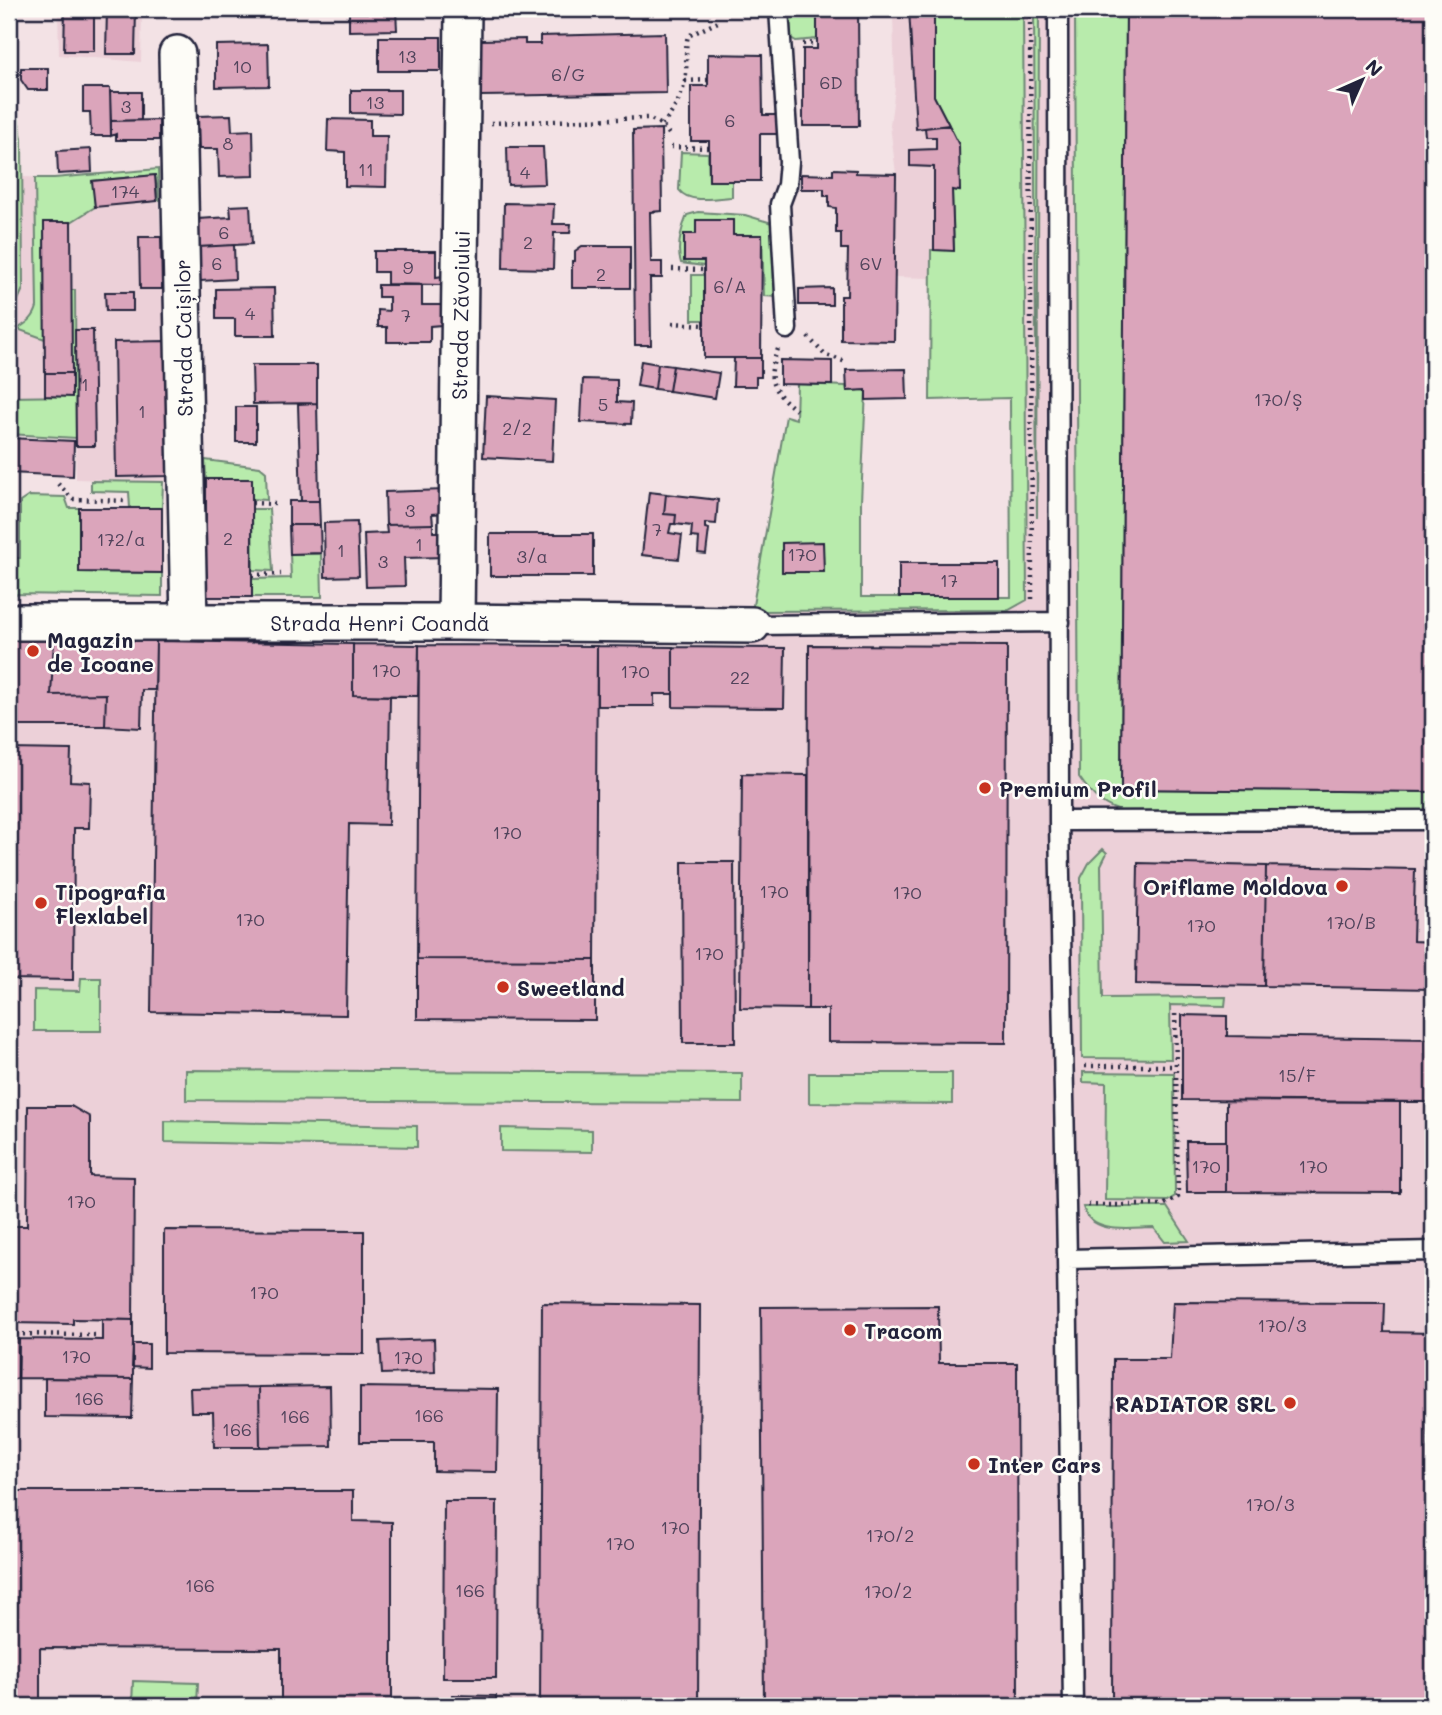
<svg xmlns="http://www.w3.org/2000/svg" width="1442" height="1715" viewBox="0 0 1442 1715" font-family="Mali,sans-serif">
<rect width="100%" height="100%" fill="#f3e2e5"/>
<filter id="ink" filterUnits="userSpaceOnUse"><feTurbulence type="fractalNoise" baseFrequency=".0143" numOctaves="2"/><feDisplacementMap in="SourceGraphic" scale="14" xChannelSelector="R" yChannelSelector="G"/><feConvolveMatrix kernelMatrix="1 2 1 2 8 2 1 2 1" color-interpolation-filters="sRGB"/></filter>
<g filter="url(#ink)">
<path fill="#ecd0d8" d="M58,9H142L141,62L59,55Z
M886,9H1433V1706H9V640L750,647L752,611L770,502H861V597H1011L1010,398L930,400V278L894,277L896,174L890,125L895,88L893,15L886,14Z
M9,104L17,111L22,139V177L54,178L158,169L162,288H166L169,482L76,479V438L9,434Z"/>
<path fill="#b8ebac" stroke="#6d8674" stroke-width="2" d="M789,9H817V39L796,41L791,38Z
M934,9H1023L1027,600L1009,610L752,611L786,416L796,419L797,384L846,386L847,391L866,390L861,502V597H1011L1010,398L930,400L931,250H954L952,190L959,191V145L934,96Z
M1034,9H1039L1037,518Z
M1075,9H1126L1121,789L1433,792V813H1128C1104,808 1092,796 1079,777Z
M9,104L17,111L22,139L23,289L13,311H9Z
M681,152L708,153L709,180L732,181V197C717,198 689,204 679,190Z
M158,169L159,201L155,175L93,181L95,207L71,222H44L45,339L20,330L19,328C28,322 34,318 37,307L35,178H54Z
M698,212L745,215L772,223L778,297L764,296L762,235H733V220H696V234H684V260L704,261V266L681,263C676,248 681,230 687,215Z
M692,275H704V320H692Z
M71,290H75L76,438L9,434V397L72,396Z
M205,460L260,467L266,472L267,500L252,499V479H206Z
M91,481L163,482L162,508H130L129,492L91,491Z
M29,496L65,497L69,508H79L80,572L162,573V596L9,594V558H20V502Z
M252,509H269L273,571L253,570Z
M290,554H321L322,597H252V579L291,578Z
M1103,849L1107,853L1101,865L1103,998L1226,997L1225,1006L1170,1005L1171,1059L1082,1058L1081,878L1089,863Z
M81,978H101V1031H34V990L80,991Z
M186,1070L742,1073V1103L186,1100Z
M1083,1072L1174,1073L1175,1196L1168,1201L1105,1200L1106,1083L1083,1082Z
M809,1073H952V1104L809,1103Z
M165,1121L417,1126V1147L165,1142Z
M501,1128L592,1130V1152L501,1151Z
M1083,1207H1167L1189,1241L1165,1242L1154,1228C1132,1228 1091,1236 1083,1207Z
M133,1681L198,1683L197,1706H132Z"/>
<path fill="#dba5bb" stroke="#22223b" stroke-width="2" d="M65,9H94V51H64Z
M107,9H136L135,54H106Z
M381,9H414L396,10L397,30L349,31V13H381Z
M817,9H858L859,126H803V49H817Z
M909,9H934V96L949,125L916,129Z
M1126,9H1433V792L1121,789Z
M665,33L666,93L481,96L480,40L525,39V44H540V36Z
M379,37H441V71H379Z
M268,44L269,86L216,87V45Z
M708,54L762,55L763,115H780V134H760V181H709V141H691V86H708Z
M21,68H48V90H28L21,80Z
M83,88H110L111,136H91L90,112H83Z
M351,90H400V114L351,113Z
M110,92H141V120L111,121Z
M231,115L232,131L253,130L254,176L219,177L218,149H199L198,116Z
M328,119L370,120V136H387L386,187L345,186V152L327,151Z
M159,120V140H116V134L111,136V121Z
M949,125L959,145L960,191L952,190L954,251L934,250V167L910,166V150L936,149V137H926L925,128Z
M661,129L662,211L650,212L651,262H662V278H650L651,345H635L633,130Z
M507,147H543L545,184L508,185Z
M91,149L92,172L58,174L57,151Z
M833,169L856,170V173L896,174L894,341L841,340V296H847L848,249H841V233H836V208L829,207V196H824V189H801V174L833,175Z
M155,175L157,201L95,207L92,181Z
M504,203L554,204L553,224H571L570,233H554L553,269L503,268Z
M250,205L252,244L198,247L197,219L231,217L230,206Z
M696,220H733V235H762L761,358H704V261H684V234H696Z
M44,222H71L72,373H45Z
M139,237H161L162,289H140Z
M234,245L235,279L200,281L198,247Z
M582,246H630V288H572V261H575V251Z
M374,251H436V277L443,276V285L387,284V272H374Z
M378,285H422V305H441V325L430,326V342H387V327H378V310L389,311V297H378Z
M274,288L275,336H235V319H216V289Z
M832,288V305H799V289Z
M105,292H133V311H106Z
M75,330H93L95,446H76Z
M167,341L169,476L116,477L114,342Z
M734,358H761V377H756V386H733Z
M780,360L832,361V385L780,384Z
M641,361L658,364L655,389L637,386Z
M658,364L673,366L669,391L655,389Z
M252,365H317V403L253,404Z
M673,366L719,373L715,398L669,391Z
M906,369L907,399L866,400V390L847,391L846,370Z
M45,373H72V397L45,396Z
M583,379L617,380V402L632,403L631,424L581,422Z
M486,396L555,400L552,461L483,457Z
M317,403L319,501H301L298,404Z
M236,407H256V442H236Z
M9,438L74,441L73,476L9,473Z
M206,479H252V597H206Z
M445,490V513L432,514L433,524L386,525L385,492Z
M649,492L666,494L664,514L676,515L675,524H671L669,533L682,535L679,559L642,555Z
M666,494L718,500L716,524L705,523V528L709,529L706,554L698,553L699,538L691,537L692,526L675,524L676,515L664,514Z
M289,501H319L320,525H289Z
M79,508H162V573L79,572Z
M357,522L359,576L325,577L324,523Z
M433,524V532H445L446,557L404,558L405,586L366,587L364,534L387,533L386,525Z
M289,525H320L321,553L290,554Z
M490,534H593V576H490Z
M823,542L824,572H782V543Z
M899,563H999V597H899Z
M11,640H54L51,695L106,694L105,726H10Z
M54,640L156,641L155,690H142L141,728L105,726L106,694L51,695Z
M156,641L353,644V695L390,696L388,825L349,824L346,1015L151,1012Z
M353,644L419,645L418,696L353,695Z
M419,645L597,646L595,960L417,959Z
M809,645L1007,646L1006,1043L828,1042V1009H808Z
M597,646L673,647V694H654V706H597Z
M673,647L785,648L784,708L673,707Z
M9,749L71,750L70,781L90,782L89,828H74L73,980L9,979Z
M742,774L808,775V1009L740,1008Z
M682,862H734L735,1043H683Z
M1138,863L1266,866L1264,986L1136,984Z
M1266,866L1415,869L1413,941L1433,942V989L1264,986Z
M417,959L595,960V1020L417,1019Z
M1182,1015L1227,1016V1036L1433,1039V1102L1182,1100Z
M1226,1101L1400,1102V1193L1226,1192Z
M28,1106H71L90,1117V1176L134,1177L133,1320L73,1319V1324L9,1323V1226H27Z
M1186,1141H1226V1192H1187Z
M164,1230L364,1231V1354L164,1353Z
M1173,1302L1385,1303L1384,1332L1433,1333V1357L1427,1359L1428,1650H1433V1700H1427V1706H1112L1113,1359H1170Z
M542,1303L700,1305L698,1706H540Z
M938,1306L939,1363H1017L1018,1706H764L761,1307Z
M102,1319L133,1320V1379L18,1378L19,1339L102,1340Z
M9,1339H19L18,1378L9,1381Z
M434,1339L435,1372L382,1374L380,1341Z
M133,1344H149V1368L132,1367Z
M45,1378L133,1379L132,1418L45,1417Z
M330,1386L331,1446L260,1447L259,1387Z
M259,1387L260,1447H214L213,1412H191L190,1388Z
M360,1387L498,1389L497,1472L434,1471V1442H360Z
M9,1491H353V1521L392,1522V1706H281V1649L40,1648V1706H9Z
M444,1501H497L496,1678H443Z
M452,1695L496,1696V1706H451Z"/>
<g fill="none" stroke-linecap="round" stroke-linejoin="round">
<defs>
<path id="service" d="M779,9L789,162L787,185L780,204L787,329
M1058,9L1059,821L1067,1259L1433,1251
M752,625L1060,622
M1059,821L1433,820
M1067,1259L1073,1706"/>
<path id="minor" d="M177,54L189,622
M9,622H456L752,625
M456,622L463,9"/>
</defs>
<use href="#service" stroke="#22223b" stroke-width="23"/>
<use href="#minor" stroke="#22223b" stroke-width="40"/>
<path stroke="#22223b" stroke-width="4.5" stroke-dasharray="2 5" stroke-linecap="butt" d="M1030,9L1032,599
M803,44L817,43
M685,81L708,80
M491,123L647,118C659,122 664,126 671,137
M662,125C673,113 682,96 685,81C688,66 684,51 688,36L718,22
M671,147L708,148
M672,269L704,270
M672,323L704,325
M808,337L824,354L846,362
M778,349C765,381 772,390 796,410
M58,484L73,499L125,501
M252,503L276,504
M252,575L281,574
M1085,1066H1176
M1088,1205H1163L1178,1197L1175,1009
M9,1216L13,1214
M9,1334L98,1335"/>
<use href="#service" stroke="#fdfcf7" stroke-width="18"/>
<use href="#minor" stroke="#fdfcf7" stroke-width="35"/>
</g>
</g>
<g fill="#c8321e" stroke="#fdfcf7" stroke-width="2.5">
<circle cx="33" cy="651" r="7"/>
<circle cx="985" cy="788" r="7"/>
<circle cx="1342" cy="886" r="7"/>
<circle cx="41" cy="903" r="7"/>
<circle cx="503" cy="987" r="7"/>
<circle cx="850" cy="1330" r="7"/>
<circle cx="1290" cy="1403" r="7"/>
<circle cx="974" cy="1464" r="7"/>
</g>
<g text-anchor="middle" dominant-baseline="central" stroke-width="5" stroke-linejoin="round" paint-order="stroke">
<g font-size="18" fill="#50435b">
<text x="407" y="56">13</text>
<text x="242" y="66">10</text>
<text x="568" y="74">6/G</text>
<text x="831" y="82">6D</text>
<text x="375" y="102">13</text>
<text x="126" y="106">3</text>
<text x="730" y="120">6</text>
<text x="228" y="143">8</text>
<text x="366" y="169">11</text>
<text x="525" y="172">4</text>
<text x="125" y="191">174</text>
<text x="224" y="232">6</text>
<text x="528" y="242">2</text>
<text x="217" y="263">6</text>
<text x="871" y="263">6V</text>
<text x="408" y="267">9</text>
<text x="601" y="274">2</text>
<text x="730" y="286">6/A</text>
<text x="250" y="313">4</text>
<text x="406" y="315">7</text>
<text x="85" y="384">1</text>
<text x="1278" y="399">170/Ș</text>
<text x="603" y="404">5</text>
<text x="142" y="411">1</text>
<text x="517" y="428">2/2</text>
<text x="410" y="510">3</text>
<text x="657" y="529">7</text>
<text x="228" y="538">2</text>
<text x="121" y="539">172/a</text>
<text x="419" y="544">1</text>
<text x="341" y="550">1</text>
<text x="802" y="554">170</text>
<text x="532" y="556">3/a</text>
<text x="383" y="561">3</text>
<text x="949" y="580">17</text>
<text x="386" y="670">170</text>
<text x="635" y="671">170</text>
<text x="740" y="677">22</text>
<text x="507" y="832">170</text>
<text x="774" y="891">170</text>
<text x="907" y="892">170</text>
<text x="250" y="919">170</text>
<text x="1351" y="922">170/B</text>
<text x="1201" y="925">170</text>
<text x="709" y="953">170</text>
<text x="1297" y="1075">15/F</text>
<text x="1206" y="1166">170</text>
<text x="1313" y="1166">170</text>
<text x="81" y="1201">170</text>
<text x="264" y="1292">170</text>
<text x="1282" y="1325">170/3</text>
<text x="76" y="1356">170</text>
<text x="408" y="1357">170</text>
<text x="89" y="1398">166</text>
<text x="429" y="1415">166</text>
<text x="295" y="1416">166</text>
<text x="237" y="1429">166</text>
<text x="1270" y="1504">170/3</text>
<text x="675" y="1527">170</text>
<text x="890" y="1535">170/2</text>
<text x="620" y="1543">170</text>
<text x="200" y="1585">166</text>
<text x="470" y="1590">166</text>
<text x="888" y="1591">170/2</text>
</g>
<g font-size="21" fill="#22223b" stroke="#fdfcf7">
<text transform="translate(460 315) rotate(-89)">Strada Zăvoiului</text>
<text transform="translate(183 338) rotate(-91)">Strada Caișilor</text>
<text x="380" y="622">Strada Henri Coandă</text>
</g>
<g font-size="21" font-weight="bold" fill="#22223b" stroke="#fdfcf7" text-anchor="start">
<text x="47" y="639">Magazin<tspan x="47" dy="24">de Icoane</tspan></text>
<text x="999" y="788">Premium Profil</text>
<text x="1328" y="886" text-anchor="end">Oriflame Moldova</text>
<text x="55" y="891">Tipografia<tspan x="55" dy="24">Flexlabel</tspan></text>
<text x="517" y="987">Sweetland</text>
<text x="864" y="1330">Tracom</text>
<text x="1276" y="1403" text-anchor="end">RADIATOR SRL</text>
<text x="988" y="1464">Inter Cars</text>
</g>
</g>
<rect width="1442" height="1715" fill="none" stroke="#fdfcf7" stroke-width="35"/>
<rect x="18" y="18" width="1407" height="1680" fill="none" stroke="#22223b" stroke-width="2.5" filter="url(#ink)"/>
<g transform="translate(1362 80) rotate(45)" stroke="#fdfcf7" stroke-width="5" paint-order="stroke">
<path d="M0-5L12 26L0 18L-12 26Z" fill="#22223b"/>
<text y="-10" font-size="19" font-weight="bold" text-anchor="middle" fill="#22223b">N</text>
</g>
</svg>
